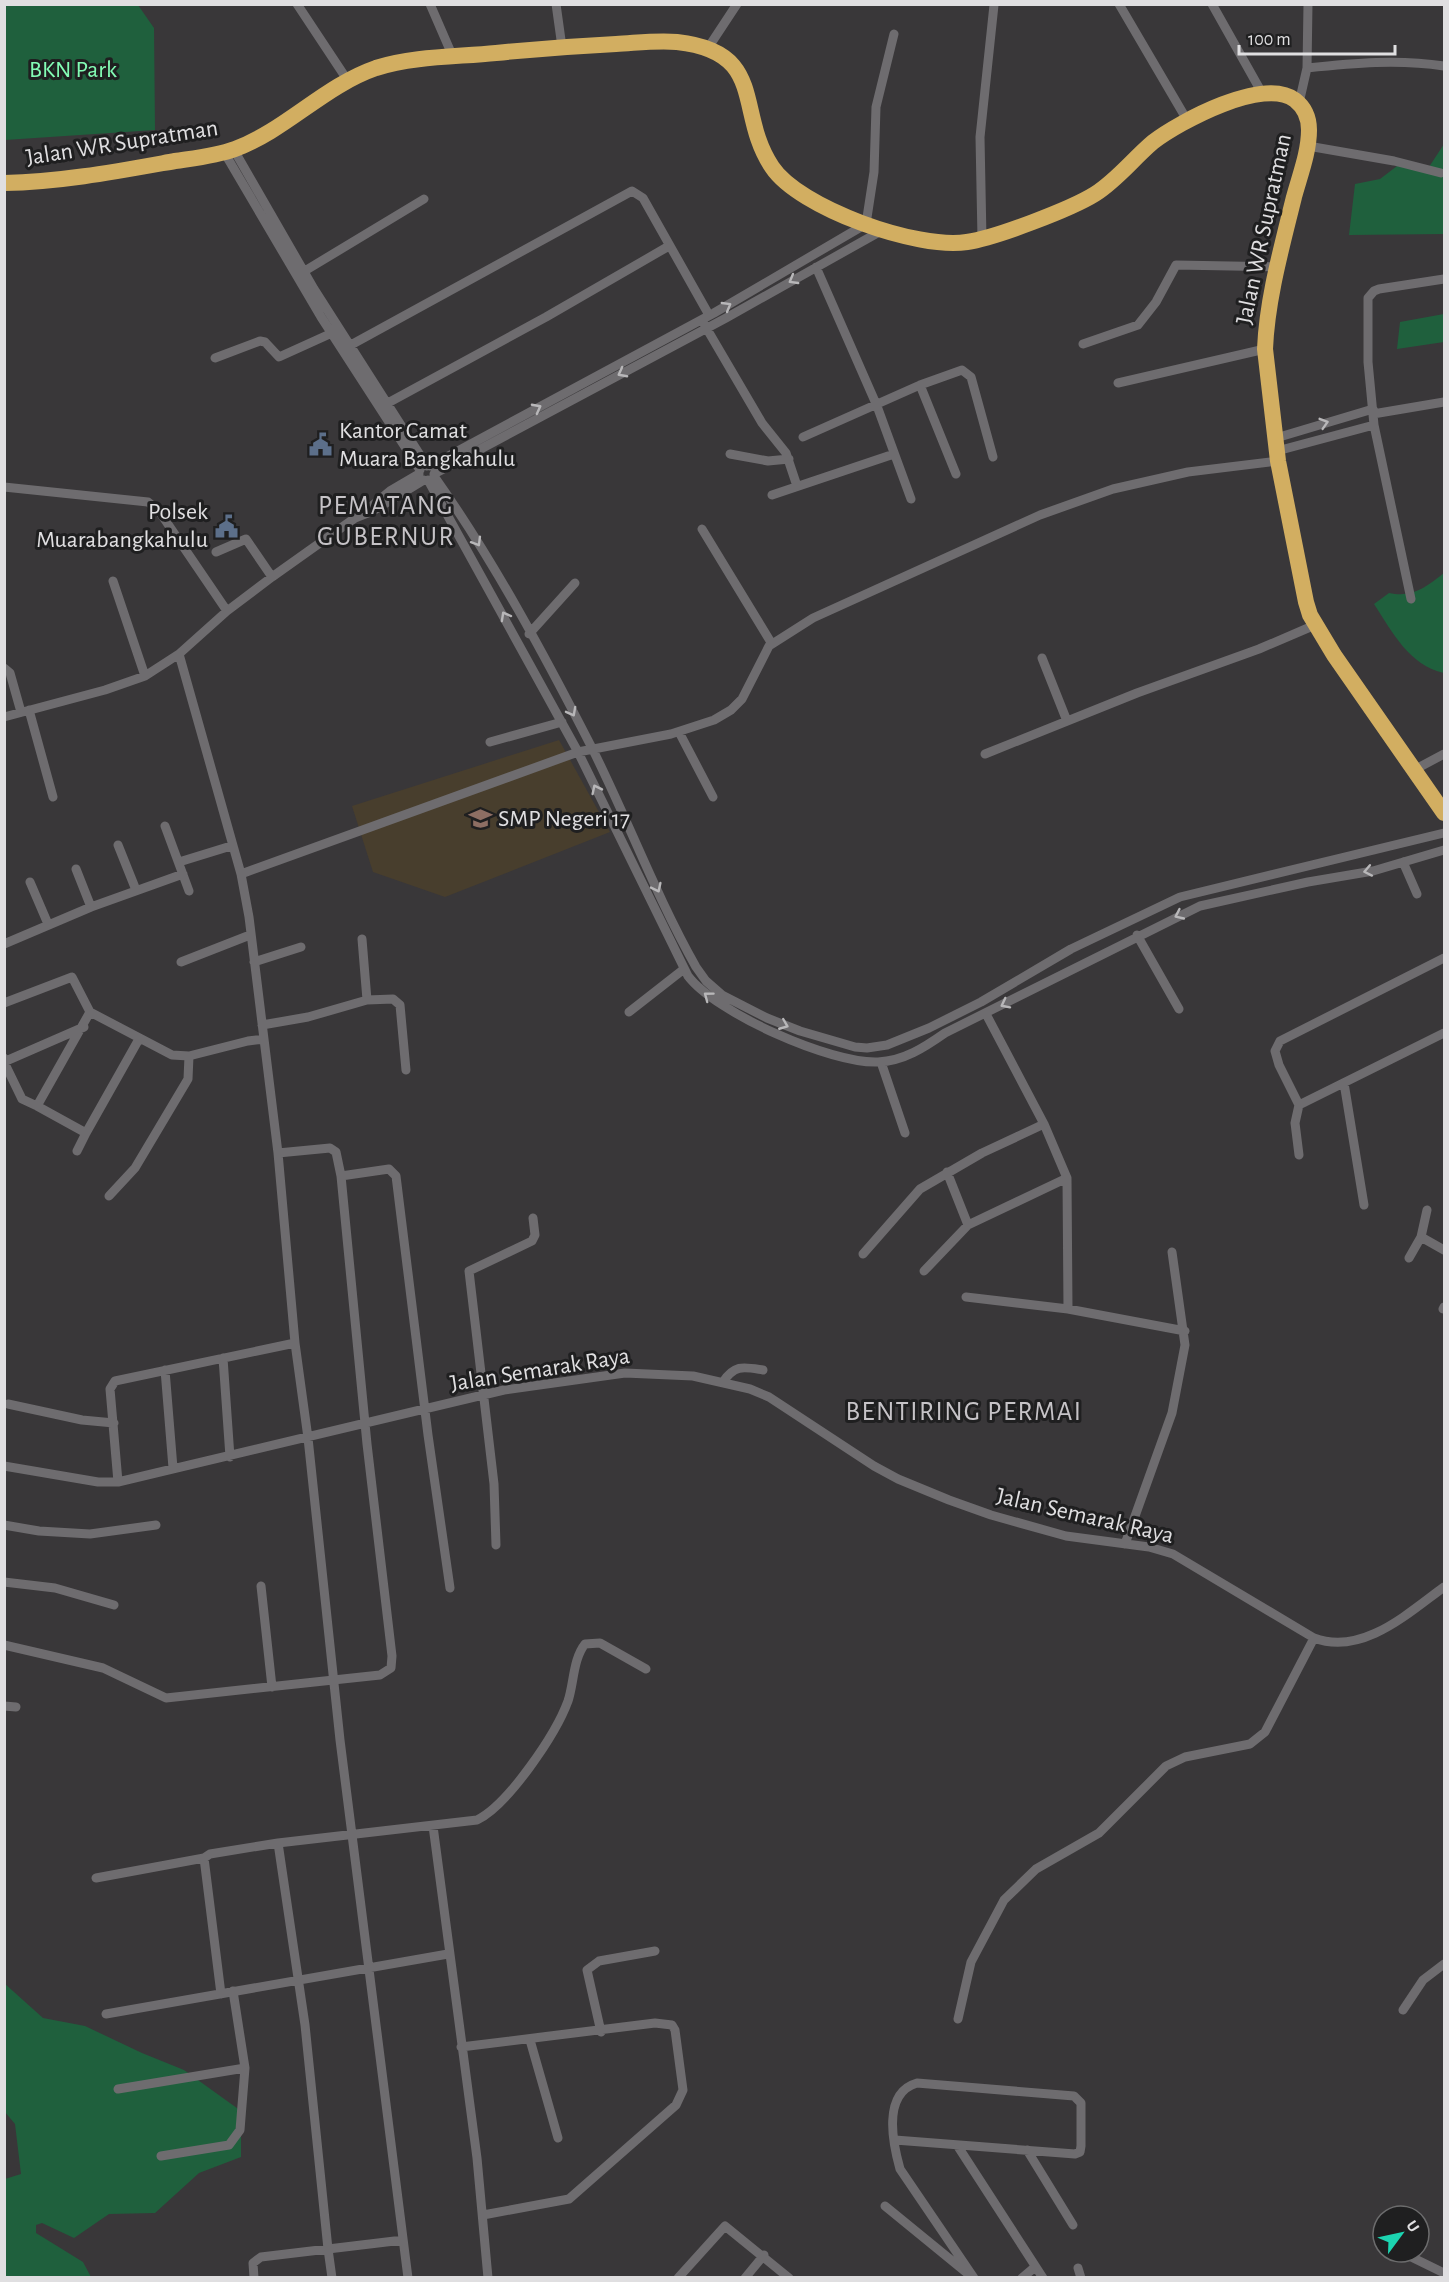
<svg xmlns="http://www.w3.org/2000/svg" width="1449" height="2282" viewBox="0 0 1449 2282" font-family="'Alegreya Sans',sans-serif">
<rect width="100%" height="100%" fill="#393739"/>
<path fill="#483e2d" d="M559,740L610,832L445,897L373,872L352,806Z"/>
<path fill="#1f603d" d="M5,4L138,5L154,28L155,130L5,140Z
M1444,144V234L1349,235L1355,184L1380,179L1401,163L1429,167Z
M1444,314V342L1397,349L1400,322Z
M1444,573V673C1409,665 1393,633 1374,604L1389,593C1413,598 1426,587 1444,573Z
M4,1983L43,2018L85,2026L142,2053L184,2070L241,2111V2157L199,2173L155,2213L109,2214L74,2238L42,2223L36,2225V2233L83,2262L91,2277H5V2179L21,2174L15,2124L5,2112Z"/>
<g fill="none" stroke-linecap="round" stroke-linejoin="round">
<path stroke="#6e6c6f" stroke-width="9" d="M297,4L348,81
M430,4L453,57
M556,4L562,47
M1119,4L1187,120
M1212,4L1262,93
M708,48L737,4
M1307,68C1354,63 1398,59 1444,66
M1299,103L1307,68L1308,4
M1308,146L1394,161L1441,173
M234,150L314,289L427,466
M224,152L321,317L420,470
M982,239L980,137L994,5
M816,267L877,406L911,499
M303,272L424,199
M704,324L762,423L786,453L797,486
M1083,344L1138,325L1156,302L1176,265L1279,267
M349,346L632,191L643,198L709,315
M215,358L260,341L265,342L279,357L332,333
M1118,383L1265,349
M920,385L956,474
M386,404L546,317L669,246
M1373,414L1444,402
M803,437L920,385L962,370L971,377L993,457
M1276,438L1373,409
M1277,451L1374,425
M730,454L768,461L789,459
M430,466L714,313L866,224L874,172L876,107L894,34
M434,474L726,318L881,231
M434,476C494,561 545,656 592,748C628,820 656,896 696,967L706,981L722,995L767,1018L800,1031L855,1047L867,1048L887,1045L929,1028L981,1002L1071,949L1180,897L1444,833
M428,480L578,752L688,976C716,1013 831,1064 878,1062C904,1061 925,1047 945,1033L1200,906L1308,882L1373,871L1444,850
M4,487L148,502L159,511L227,611
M772,495L894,454
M362,514L390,491L419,474
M702,529L772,644
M216,552L246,539L272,577
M113,581L145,676
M1411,599L1374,425L1368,362V298L1374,291L1379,289L1444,279
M529,634L575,583
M179,654L241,874L249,917L278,1153L295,1343L308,1438L340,1740L408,2278
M1042,658L1067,721
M4,668L10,673L21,712
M29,710L53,797
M4,717L105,690L145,676L179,654L227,611L272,577L355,518L373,511L424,480
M679,732L713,797
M490,742L562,722
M985,754L1137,693L1259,649L1315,625
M1414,770L1444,754
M165,826L189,891
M118,845L136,890
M179,862L231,846
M1403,862L1417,894
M76,869L91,907
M241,874L578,752L671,734L714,720L731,710L742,699L769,646L813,618L1040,515L1113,489L1188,472L1278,461
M30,882L48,924
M1137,935L1179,1009
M362,939L367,1000
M4,944L91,907L183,874
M181,962L250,935
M254,962L301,947
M4,1003L72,977L90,1012L172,1055L189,1056L248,1041L264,1039
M90,1012L37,1106L86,1133L139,1039
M629,1012L684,969
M986,1014L1044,1124L1067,1178L1068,1309
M262,1025L308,1017L367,1000L393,999L400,1005L406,1070
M4,1058L6,1061L84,1027
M4,1062L22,1099L37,1106
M881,1062L905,1133
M1344,1083L1364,1205
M1299,1105L1279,1065L1275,1051L1280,1041L1444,958
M77,1151L86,1133
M1299,1155L1295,1123L1299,1105L1444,1033
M947,1172L968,1225
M341,1176L389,1169L396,1176L428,1435L450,1588
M109,1196L135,1168L188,1079L189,1056
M1421,1237L1444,1250
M863,1254L920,1189L982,1153L1044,1124
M1409,1258L1421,1237L1427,1210
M924,1271L968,1225L1067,1178
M966,1297L1068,1309L1185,1331
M1443,1309L1444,1307
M223,1358L230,1457
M165,1370L173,1468
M723,1382C735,1364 744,1367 763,1370
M8,1404L82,1420L114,1423
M4,1466L98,1482H118L504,1390L625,1373L693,1376L750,1389L769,1397L874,1466L898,1479L949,1500L991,1515L1066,1536L1149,1547L1173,1554L1314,1638C1362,1656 1407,1614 1444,1587
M118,1482L110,1389L115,1381L295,1343
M4,1525L39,1531L90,1534L156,1525
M1125,1544L1172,1413L1185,1345L1172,1252
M496,1545L494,1484L469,1271L532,1241L535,1235L533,1218
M4,1582L55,1588L114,1605
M261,1586L272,1687
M4,1645L103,1668L166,1698L380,1675L391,1668L392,1656L367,1444L341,1176L336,1152L330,1148L278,1153
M4,1706L16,1707
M433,1826L477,2158L488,2278
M278,1843L477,1820C508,1805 556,1734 568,1701C574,1683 573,1659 585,1644L600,1643L646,1669
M204,1858L221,1994
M96,1878L204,1858L210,1854L278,1843L305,2025L328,2249L261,2257L253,2263L254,2278
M1403,2010L1423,1980L1444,1964
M106,2014L448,1954
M958,2019L971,1962L1004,1900L1036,1869L1099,1833L1166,1766L1185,1757L1250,1744L1265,1732L1314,1638
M601,2032L587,1970L599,1961L655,1951
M530,2040L558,2138
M461,2047L655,2023L672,2025L675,2030L683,2090L676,2105L569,2199L483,2215
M118,2089L245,2068
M895,2140L1075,2154L1080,2152L1081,2146V2103L1074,2096L917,2083C882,2093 893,2144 900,2169L974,2278
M957,2145L1043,2278
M1027,2150L1073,2225
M161,2156L229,2145L240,2130L245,2068L233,1991
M885,2206L967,2273
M1381,2242L1383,2243
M1401,2252L1444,2273
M1078,2268L1081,2278
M332,2278L328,2249L403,2240
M678,2278L725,2226L789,2278
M745,2278L764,2255
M1022,2278L1035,2267"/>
<path stroke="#d2ae61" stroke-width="16" d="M4,183C62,182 119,171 175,161C195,158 216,156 235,149C286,130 324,86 376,68C414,56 457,57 496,53C536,49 576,46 616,44C636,43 657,40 677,42C768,52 735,112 772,167C799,208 918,250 967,242C995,238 1071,209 1095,194C1117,180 1133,159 1153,142C1179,122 1264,76 1295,100C1304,107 1309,118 1309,130C1309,152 1300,175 1294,197C1282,246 1267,299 1265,349L1278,461L1306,602L1310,615L1334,655L1444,813"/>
</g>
<defs><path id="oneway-chevron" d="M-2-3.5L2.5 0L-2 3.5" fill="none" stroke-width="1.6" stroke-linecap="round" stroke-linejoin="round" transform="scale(1.5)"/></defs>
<g stroke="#b8b7b9">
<use href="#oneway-chevron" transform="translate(793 280) rotate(150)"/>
<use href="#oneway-chevron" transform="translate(727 306) rotate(-30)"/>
<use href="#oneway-chevron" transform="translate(622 373) rotate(152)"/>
<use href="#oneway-chevron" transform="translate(537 408) rotate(-28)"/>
<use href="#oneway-chevron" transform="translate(1324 423) rotate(-17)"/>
<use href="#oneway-chevron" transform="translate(477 542) rotate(59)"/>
<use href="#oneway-chevron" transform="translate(505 616) rotate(-119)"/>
<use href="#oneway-chevron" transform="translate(572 712) rotate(62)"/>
<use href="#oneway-chevron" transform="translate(596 789) rotate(-116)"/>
<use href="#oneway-chevron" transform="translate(1368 871) rotate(169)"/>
<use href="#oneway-chevron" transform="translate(657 888) rotate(64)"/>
<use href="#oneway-chevron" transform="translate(1179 915) rotate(155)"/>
<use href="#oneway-chevron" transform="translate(708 996) rotate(-143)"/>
<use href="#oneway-chevron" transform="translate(1005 1004) rotate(153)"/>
<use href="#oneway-chevron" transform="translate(784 1025) rotate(22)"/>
</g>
<defs>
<symbol id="civic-bare" viewBox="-9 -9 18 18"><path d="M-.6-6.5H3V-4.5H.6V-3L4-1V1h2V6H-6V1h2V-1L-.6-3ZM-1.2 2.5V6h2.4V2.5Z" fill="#5c6f8a" stroke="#1f1f20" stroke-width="2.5" paint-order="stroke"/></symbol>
<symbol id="school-bare" viewBox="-9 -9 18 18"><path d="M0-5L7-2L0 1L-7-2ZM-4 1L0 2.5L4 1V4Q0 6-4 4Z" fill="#8d6e63" stroke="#1f1f20" stroke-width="2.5" paint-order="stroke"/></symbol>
</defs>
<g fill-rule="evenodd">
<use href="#civic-bare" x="304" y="428" width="33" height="33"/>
<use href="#civic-bare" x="210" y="510" width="33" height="33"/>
<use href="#school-bare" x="464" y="802" width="33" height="33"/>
</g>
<g text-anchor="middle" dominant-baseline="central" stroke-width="6" stroke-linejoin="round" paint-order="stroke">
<g font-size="24" fill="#83fcb5" stroke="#1f1f20">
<text x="73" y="70">BKN Park</text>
</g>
<g font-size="24" fill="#e0dfe1" stroke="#1f1f20">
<text transform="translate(122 143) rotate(-9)">Jalan WR Supratman</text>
<text transform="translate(1264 229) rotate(-78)">Jalan WR Supratman</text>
<text transform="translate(540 1370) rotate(-9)">Jalan Semarak Raya</text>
<text transform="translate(1085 1516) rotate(13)">Jalan Semarak Raya</text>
</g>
<g font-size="24" fill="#e0dfe1" stroke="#1f1f20" text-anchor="start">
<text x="339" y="431">Kantor Camat<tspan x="339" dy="28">Muara Bangkahulu</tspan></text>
<text x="208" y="512" text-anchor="end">Polsek<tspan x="208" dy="28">Muarabangkahulu</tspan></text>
<text x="498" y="819">SMP Negeri 17</text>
</g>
<g font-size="27" letter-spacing="1.5" fill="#c6c3c7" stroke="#1f1f20">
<text x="386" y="505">PEMATANG<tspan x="386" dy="31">GUBERNUR</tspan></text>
<text x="964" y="1411">BENTIRING PERMAI</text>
</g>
</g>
<rect width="1449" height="2282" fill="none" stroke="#e0dfe1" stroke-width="12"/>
<g transform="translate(1401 2234) rotate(57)"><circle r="28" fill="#1f1f20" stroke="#6c6c6d" stroke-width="1.5"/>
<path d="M0-4.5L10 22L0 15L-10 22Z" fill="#1cd5b1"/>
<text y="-9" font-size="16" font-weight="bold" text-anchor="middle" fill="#e0dfe1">U</text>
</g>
<path d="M1239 45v9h156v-9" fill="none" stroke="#e0dfe1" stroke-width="3"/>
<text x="1248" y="45" font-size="18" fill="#e0dfe1" stroke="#1f1f20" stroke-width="4.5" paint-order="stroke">100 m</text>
</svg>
